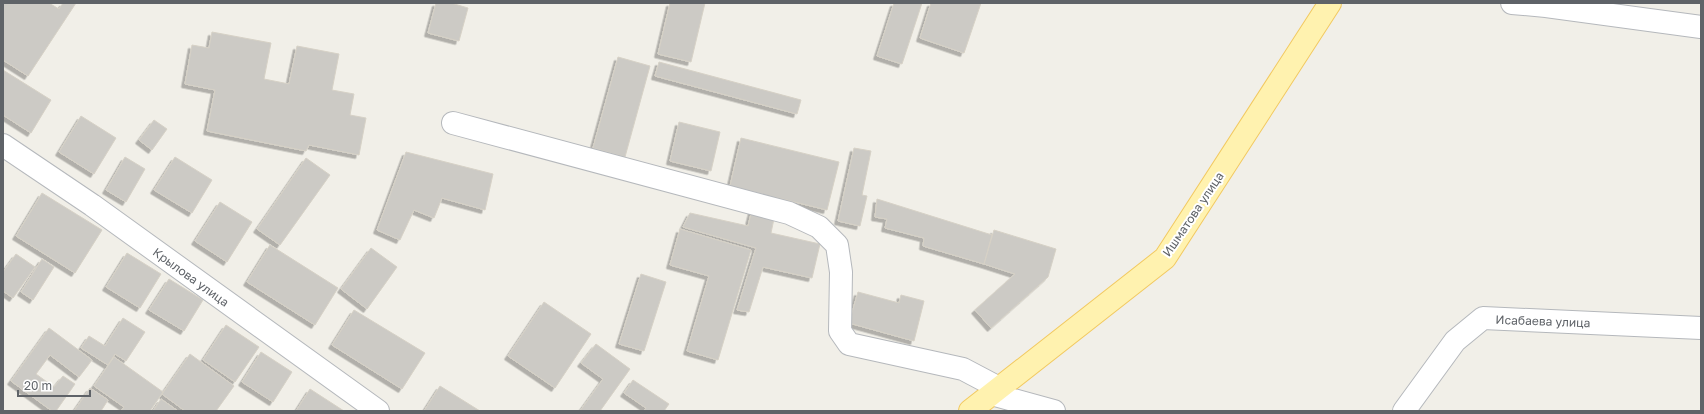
<svg xmlns="http://www.w3.org/2000/svg" width="1704" height="414" viewBox="0 0 1704 414" font-family="'Golos Text',sans-serif">
<defs>
<filter id="shadow"><feDropShadow dx="-3.5" dy="3.5" stdDeviation="0" flood-color="#0004"/></filter>
</defs>
<rect width="100%" height="100%" fill="#f1efe8"/>
<path fill="#cccac5" stroke="#d6d1c6" filter="url(#shadow)" d="M3,3H49L59,9L63,3H76L28,76L3,60Z
M436,3H451L468,8L459,41L428,33Z
M670,3H705L691,62L658,54Z
M894,3H922L902,64L877,56Z
M931,3H981L964,53L920,38Z
M212,32L271,43L264,79L289,84L297,46L339,54L332,90L354,94L350,115L366,118L359,155L309,145L306,151L207,131L215,90L185,84L192,45L209,48Z
M618,57L650,66L625,157L593,148Z
M659,62L801,100L797,114L655,76Z
M3,70L51,100L31,133L3,115Z
M81,116L116,138L94,174L59,152Z
M154,120L167,129L152,150L139,140Z
M679,122L720,132L711,171L670,161Z
M741,138L839,162L827,210L730,186Z
M854,148L871,151L862,195L867,196L860,226L838,221Z
M406,152L493,174L485,210L442,198L434,218L414,210L400,240L377,230Z
M125,157L145,169L126,202L106,190Z
M175,157L212,180L192,213L154,190Z
M306,158L330,175L280,245L257,229Z
M42,193L102,230L75,273L16,236Z
M877,199L992,235L984,264L923,246L924,238L885,228L887,219L875,217Z
M220,202L252,222L227,262L195,241Z
M752,210L775,214L771,233L820,244L812,278L763,267L749,312L737,310L756,248L683,227L690,213L748,226Z
M680,229L751,250L718,360L687,351L709,276L670,265Z
M994,230L1056,249L1048,277L991,328L975,310L1015,274L984,264Z
M270,245L338,288L315,325L247,282Z
M371,248L397,267L367,309L341,289Z
M127,253L161,274L140,308L106,287Z
M16,254L35,267L13,298L3,291V272Z
M42,259L54,267L33,300L21,292Z
M641,274L666,282L644,351L619,344Z
M169,279L203,300L184,331L149,310Z
M858,292L899,303L901,295L924,301L914,341L849,323Z
M544,302L591,334L555,388L508,356Z
M354,310L425,353L402,389L332,345Z
M123,318L145,332L126,361L115,354L108,365L81,348L89,336L105,346Z
M226,325L259,347L235,382L203,360Z
M49,328L92,360L79,377L50,355L36,374L54,387L63,376L75,384L56,411H52L11,381Z
M596,344L630,369L600,411H580L603,379L581,363Z
M261,352L292,372L273,402L242,382Z
M190,354L234,386L216,411H185L162,394Z
M114,357L163,392L150,411H121L124,407L94,386Z
M633,380L669,404L664,411H644L646,408L624,393Z
M440,386L480,411H424Z
M90,388L108,400L101,411H74Z
M310,389L344,411H296Z
M161,399L178,411H153Z"/>
<g fill="none" stroke-linecap="round" stroke-linejoin="round">
<defs>
<path id="minor" d="M1512,3L1546,6L1701,27
M453,123L789,213L819,227L837,245L841,272L840,331L849,344L963,369L999,388
M3,145L92,205L378,411
M991,394L1054,411
M1404,411L1455,341L1483,318L1701,328"/>
<path id="major" d="M970,411L1165,258L1330,3"/>
</defs>
<use href="#minor" stroke="#b5b8bc" stroke-width="24"/>
<use href="#major" stroke="#f2c960" stroke-width="24"/>
<use href="#minor" stroke="#fff" stroke-width="22"/>
<use href="#major" stroke="#fff2af" stroke-width="22"/>
</g>
<g text-anchor="middle" dominant-baseline="central" stroke-width="4" stroke-linejoin="round" paint-order="stroke">
<g font-size="12" fill="#5f6368" stroke="#fff">
<text transform="translate(1193 214) rotate(-56)">Ишматова улица</text>
<text transform="translate(191 277) rotate(36)">Крылова улица</text>
<text transform="translate(1543 321) rotate(2)">Исабаева улица</text>
</g>
</g>
<rect width="1704" height="414" fill="none" stroke="#5f6368" stroke-width="8"/>
<path d="M18 390v6h72v-6" fill="none" stroke="#5f6368" stroke-width="2"/>
<text x="24" y="390" font-size="12" fill="#5f6368" stroke="#ffffff" stroke-width="3" paint-order="stroke">20 m</text>
</svg>
